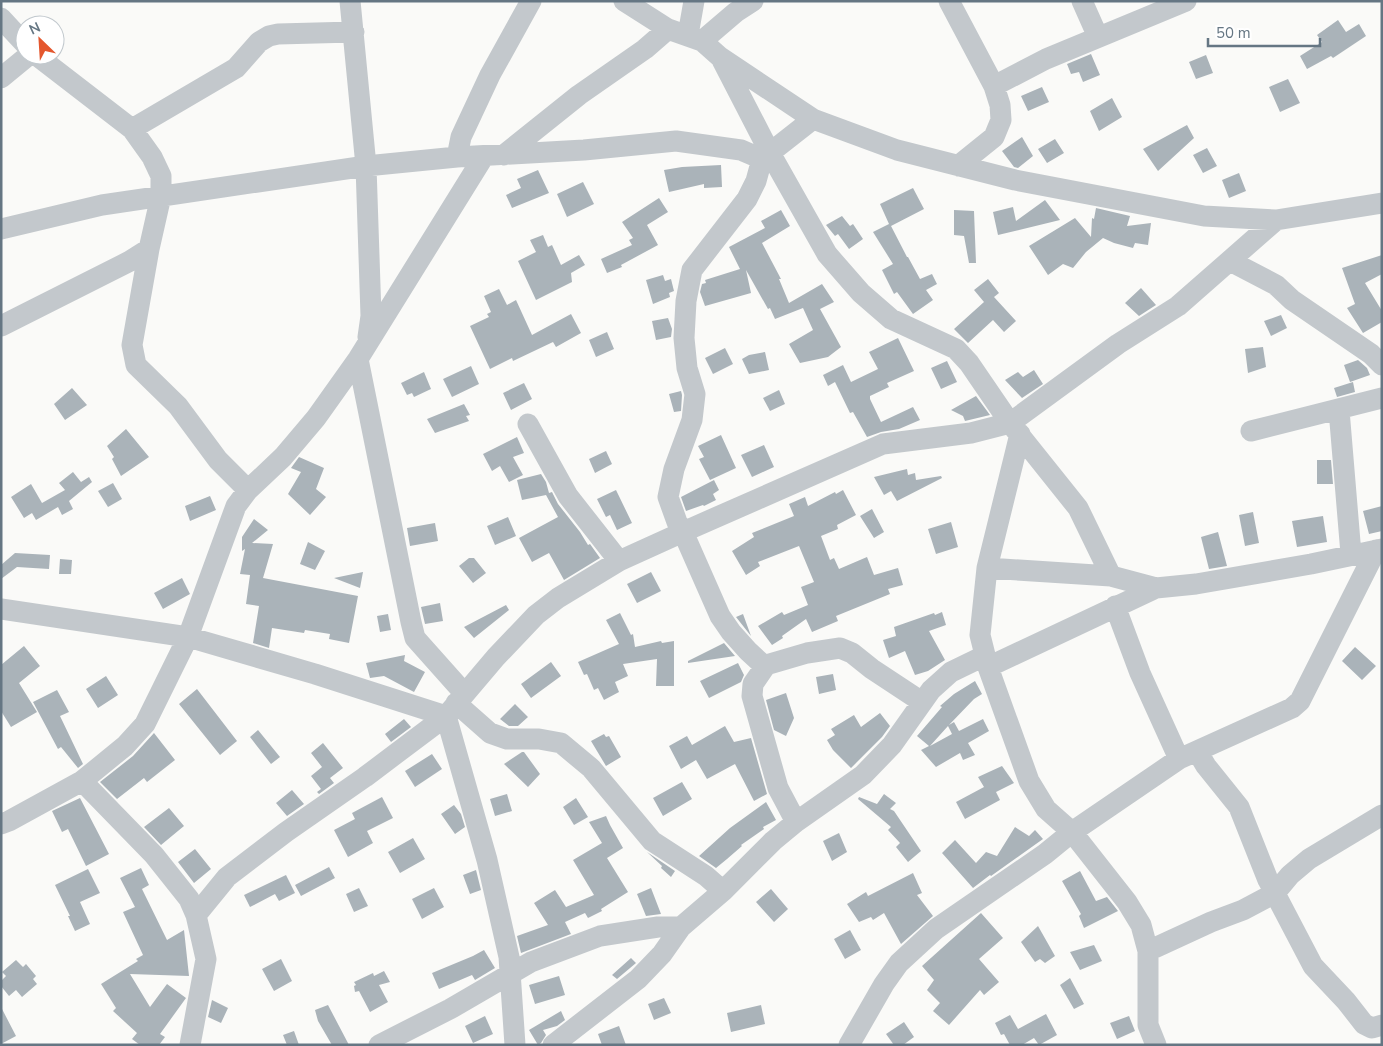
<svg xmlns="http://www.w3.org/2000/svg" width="1383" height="1046" viewBox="0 0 1383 1046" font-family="'Nunito Sans',sans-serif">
<rect width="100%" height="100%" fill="#fafaf8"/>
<path fill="#aab3b9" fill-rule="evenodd" d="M1338,20L1346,32L1359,24L1366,36L1333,58L1331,56L1307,69L1300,56L1322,42L1317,35Z
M1091,54L1100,75L1083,82L1079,72L1071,74L1067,64Z
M1206,55L1213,73L1196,79L1189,62Z
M1288,79L1300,103L1280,112L1269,87Z
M1042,87L1049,102L1028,111L1021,96Z
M1112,98L1122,117L1099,131L1090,111Z
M1187,125L1194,138L1158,171L1143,149Z
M1022,137L1033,156L1018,168L1014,167L1002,151Z
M1055,139L1064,153L1047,163L1038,149Z
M1207,148L1217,166L1203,173L1193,155Z
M721,165L722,187L704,188V184L669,192L664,170L682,167Z
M538,170L549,193L512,208L506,195L521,188L517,179Z
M1239,173L1246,191L1229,198L1222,180Z
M583,182L594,204L567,217L557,194Z
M913,188L924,209L891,226L907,257H908L920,279L932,274L937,284L926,290L933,300L913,314L897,292L894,294L882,270L893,264L873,232L889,224L880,204Z
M659,198L668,212L647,225L658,245L621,265L622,267L607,273L601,259L632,245L629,240L633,238L622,222Z
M1045,200L1060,220L998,235L993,212L1013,207L1016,221Z
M1096,208L1130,216L1127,226L1151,223L1148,245L1135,243L1133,248L1114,243L1103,238L1086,252L1073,268L1063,264L1048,275L1029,246L1075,218L1091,237L1092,218L1094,219Z
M781,210L790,226L762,243L781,279H779L789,303L822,284L834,302L820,309L841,347L828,357L800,363L789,344L813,330L803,308L775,319L770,308L768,309L746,270L751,293L705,306L700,292L702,284L706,283L705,280L740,269L729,247L765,228L761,221Z
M954,210L974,211L976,263H969L964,236L954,235Z
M842,216L850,226L853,224L863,239L849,249L838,234L835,236L826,225Z
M543,235L548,247L552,245L561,265L579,255L585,265L571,273L572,282L536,300L518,261L536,252L530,240Z
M1382,255V274L1365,283L1382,311V322L1363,333L1347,308L1355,304L1342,268Z
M663,275L665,281L671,279L674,291L669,293L670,297L653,304L646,280Z
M988,279L999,293L994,297L1016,321L1004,332L993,320L968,343L954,329L984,302L974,290Z
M1141,288L1156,305L1139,316L1125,303Z
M499,289L507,305L516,300L532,335L571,314L581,333L556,347L553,342L513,361L512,358L490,369L470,326L489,317L487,314L491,312L484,296Z
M1281,315L1287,328L1271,336L1264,321Z
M668,318L672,329L671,337L656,340L652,321Z
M607,332L614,349L596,357L589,340Z
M898,338L914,371L887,383L889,387L870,396V399L881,422L913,407L920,420L899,429L881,432L867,437L853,412L850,413L835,382L828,386L823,375L843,365L851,382L878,369L869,352Z
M1263,347L1266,367L1248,373L1245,349Z
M725,348L733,364L713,374L705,358Z
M765,352L769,370L749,374L742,359L749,355Z
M1358,360L1367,368L1370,375L1350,382L1344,365Z
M947,361L957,382L941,389L931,368Z
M471,366L479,384L452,397L443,379Z
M1034,370L1043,384L1022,398L1005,380L1018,372L1023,377Z
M424,372L431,389L414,397L412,393L407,395L401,383Z
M1353,382L1355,392L1337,397L1334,388Z
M524,383L532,399L511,410L503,393Z
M72,388L87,405L65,420L54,404Z
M779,390L785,404L770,411L763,398Z
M681,391L682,395L681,411L674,412L669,394Z
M976,396L990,415L965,421L963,416L951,410Z
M464,404L470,415L466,416L469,421L435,433L427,419Z
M126,429L149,457L121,476L112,459L114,457L107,446Z
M721,435L736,468L710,480L699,459L704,457L698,446Z
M517,437L524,453L513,457L523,475L509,482L500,466L492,471L483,454Z
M764,445L774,467L752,477L741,455Z
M606,451L612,464L595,473L589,459Z
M299,457L324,468L316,489L326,497L310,515L288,494L301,472L291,468Z
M1317,460H1331L1333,484H1317Z
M907,469L908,475L915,473L916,480L941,476L942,478L897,501L891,491L884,495L874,477Z
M73,472L81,482L89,477L92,482L69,501L73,509L62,515L58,507L36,520L32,513L24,518L11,497L31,484L42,503L65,490L59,483Z
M541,474L546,482L549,493L552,492L558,504L580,532L588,545L590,544L600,558L564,580L549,553L532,562L519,538L558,517L546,495L522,500L517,480Z
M714,480L719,490L713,494L716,500L704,506L703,505L686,511L681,497Z
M113,483L122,499L108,507L98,491Z
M616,490L632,523L617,530L610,515L606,517L597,499Z
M843,490L856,515L837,525L838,529L821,536L830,560L834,558L839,569L867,557L874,575L898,568L903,585L888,589L890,594L836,616L838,621L812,632L806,619L782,636L783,638L772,645L758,626L782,612L784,615L808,605L801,587L814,582L799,546L758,562L760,566L746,575L732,551L754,537L752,533L794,516L789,504L805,497L808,506L835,492L836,494Z
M210,496L216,510L190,521L185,506Z
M1382,506V531L1369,534L1363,511Z
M872,509L884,532L874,538L860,516Z
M1253,512L1259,543L1245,546L1239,515Z
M1323,516L1327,542L1297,547L1292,521Z
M508,517L516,536L495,545L487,526Z
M254,519L268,530L252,543L273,544L263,578L358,596L349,643L329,639L330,634L305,630L304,633L272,628L269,648L253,643L259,606L246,604L250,575L240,574L245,549L242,551V537Z
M951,522L958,547L936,554L928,529Z
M435,523L438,541L410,546L407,528Z
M1218,532L1227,566L1209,569L1201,537Z
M308,542L325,551L315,570L300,564Z
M15,553L50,555L49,569L17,567L1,579V565Z
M469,558H474L486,573L473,583L459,566Z
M60,559L72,560L71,574H59Z
M363,572L360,588L334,578Z
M651,572L661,591L637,603L627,584Z
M182,578L190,594L163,609L154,593Z
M440,603L443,621L425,624L421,607Z
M506,605L509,610L474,638L464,627Z
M942,612L946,625L929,631L945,660L928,671L915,675L905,651L889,658L883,640L896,636L894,627L934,613L935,615Z
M620,613L631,635L633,634L635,647L661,641L662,643L674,641V686H656L657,659L623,664L628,676L615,682L619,692L604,700L598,688L594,690L587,674L584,675L578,662L619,644L606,620Z
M388,614L391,630L380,632L377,616Z
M743,614L751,636L736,617Z
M724,643L735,656L688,663V661Z
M24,646L40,666L19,683L37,712L11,727L1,711V665Z
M1355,647L1376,666L1362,680L1342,661Z
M405,655L404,661L425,672L414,692L384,676L370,678L366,663Z
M551,662L561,676L531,698L521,684Z
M738,663L744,675L741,682L709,698L700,681Z
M833,674L836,690L819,694L816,677Z
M106,676L118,695L98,708L86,689Z
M975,681L982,694L974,699L949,725L954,722L959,731L983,719L989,731L968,743L975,755L963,760L960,753L936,767L921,750L929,746L917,736L942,707L940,706L954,694ZM948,726L952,734L930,746Z
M197,689L237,741L220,755L179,704Z
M57,690L69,712L60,716L83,764L78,768L61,747L58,749L33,702Z
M786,693L794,718L786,736L774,730L766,700Z
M515,704L528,717L518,726H509L500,719Z
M880,713L890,726L882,737L851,768L833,750L827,740L835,735L831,729L854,715L861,727Z
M404,719L411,727L391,742L385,734Z
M725,726L734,742L751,738L767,794L754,801L735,764L707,779L696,760L681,769L669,746L687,736L692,745Z
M258,730L280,757L271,764L250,737Z
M154,733L175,760L147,782L144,778L117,799L100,782L133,756Z
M604,734L606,737L609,736L621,757L606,766L591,741Z
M323,743L343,768L330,778L334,783L319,794L317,792L321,789L311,776L322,767L311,753Z
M522,752H524L540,774L528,787L504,764Z
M432,754L442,769L415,787L405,771Z
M1002,766L1014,783L996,792L1000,800L965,819L956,802L984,787L978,777Z
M682,782L692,799L663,816L653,798Z
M292,790L304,804L287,816L276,803Z
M507,794L512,811L495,816L490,799Z
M884,794L896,803L890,809L894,811L921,851L908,862L896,847L900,843L888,830L891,827L858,799L859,797L877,804Z
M382,797L393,818L367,831L373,843L348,857L334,830L355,819L352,813Z
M80,798L109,854L86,866L68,829L62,832L52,811Z
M576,798L588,817L574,825L563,807Z
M766,802L776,820L763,827L764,829L741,845L742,846L727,859L716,868L699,856L730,828Z
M454,805L461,814L465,827L455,834L441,814Z
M169,808L184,826L161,845L144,827Z
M606,816L610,825L623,848L607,858L628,892L601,909L602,911L588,918L585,913L565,922L571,934L521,953L517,936L548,925L534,903L555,890L566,907L594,895L573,860L602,843L589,822Z
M1015,827L1029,836L1035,830L1043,839L991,876L990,875L973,888L942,853L955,840L976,863L986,852L997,856Z
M839,833L847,852L832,861L823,841Z
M413,838L425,859L400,873L388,852Z
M195,849L211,869L194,883L178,862Z
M647,852L675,871L671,877L661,868L662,866Z
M329,867L335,878L301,896L295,885Z
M141,868L149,885L142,889L167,940L184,930L189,976L130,974L150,1007L167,984L186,998L160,1034L165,1037L159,1045H140L132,1039L137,1033L113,1011L116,1008L101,984L138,961L136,959L143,955L123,912L135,907L120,878Z
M88,869L100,893L80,902L90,924L75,931L68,916H70L55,885Z
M476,870L481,890L470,894L463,875Z
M1080,871L1096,901L1107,897L1118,911L1084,928L1079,916L1081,914L1062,881Z
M913,873L922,893L917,895L933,916L901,944L884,913L873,920L871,917L859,922L847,904L866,892L868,896Z
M286,875L295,893L279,901L275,894L250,907L244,895Z
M359,888L368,906L354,912L346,894Z
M434,888L444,907L422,919L412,899Z
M651,888L661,914L646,916L637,894Z
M771,889L788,909L774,922L756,902Z
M981,913L1003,938L979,959L999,982L984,995L980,990L949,1025L933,1011L940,1003L927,990L934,980L922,966Z
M1038,926L1055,956L1045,963L1040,959L1035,962L1021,942Z
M850,930L861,950L845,959L834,939Z
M1094,945L1102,961L1080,970L1070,952Z
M484,950L495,968L475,980L472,975L439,989L432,973L473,956Z
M631,958L636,963L617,979L612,975Z
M281,959L292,981L274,991L262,969Z
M16,960L23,967L26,964L36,976L33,979L37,984L22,997L16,990L9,996L1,986V981L6,976L2,972Z
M384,971L390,982L379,985L388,1002L370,1012L359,991L355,992L354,986L356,985L354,982L373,973L374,976Z
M559,976L565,995L535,1004L529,985Z
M1070,978L1084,1004L1074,1009L1060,985Z
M664,998L671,1013L654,1020L648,1004Z
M212,1000L228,1008L221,1023L208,1017Z
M328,1005L349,1045H332L318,1021L315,1010Z
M761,1005L765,1024L731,1032L727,1013Z
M1,1007L16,1036L1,1044Z
M561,1011L565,1020L557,1026L543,1030L546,1035L541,1043L538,1045L529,1030Z
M1046,1014L1057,1035L1039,1045L1034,1038L1022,1045H1010L1004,1034L1001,1035L995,1023L1010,1015L1018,1029Z
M485,1016L493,1034L473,1043L465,1026Z
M1129,1016L1135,1031L1117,1039L1110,1023Z
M904,1022L914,1037L903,1045H894L886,1034Z
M619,1026L626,1045H602L598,1034Z
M294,1031L299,1045H287L283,1035Z"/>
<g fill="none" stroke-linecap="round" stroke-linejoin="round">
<path stroke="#c3c8cc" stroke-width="21" d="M350,1L366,166L371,316L368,337
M624,1L668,29L702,41L720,57L813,119L897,150L1015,180L1204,216L1276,220L1382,203
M949,1L994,86L1000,105L1001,120L994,137L958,166
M1082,1L1098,37
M1,18L25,44
M688,35L694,1
M702,41L736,12L753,1
M722,60L770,153L827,254L861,293L891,319L956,349L969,363L1010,423L1078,508L1111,576
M1,78L29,55
M994,86L1046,59L1186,1
M132,129L236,68L259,42L269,36L278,34L354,32
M504,155L579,95L645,49L668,29
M457,157L461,137L490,75L531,1
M1,229L102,205L366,166L457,157L584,150L676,141L741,150L762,159
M149,249L132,345L136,365L178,406L218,460L248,490
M1230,261L1276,285L1292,300L1371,354L1382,365
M1,326L130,261L149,249L161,196V176L152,157L132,129L36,55
M358,359L411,622L415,638L464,693
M1339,410L1351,554
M528,424L568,496L619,561
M1251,431L1382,398
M1020,434L987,568L980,635L988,667L1029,781L1046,809L1072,832L1127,902L1141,925L1148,951V1025L1156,1045
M987,568L1111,576L1156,588L1196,584L1311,564L1382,549
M1115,606L1140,673L1179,759
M1,609L188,637L315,674L446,716
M766,665L753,684L752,696L778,788L796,822
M988,667L1156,588
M922,702L872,669L852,653L840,648L807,653L766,665L761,663L748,651L731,632L720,616L683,532L883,444L971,433L1010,423L1118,344L1178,306L1276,220
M456,703L490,733L507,739H539L561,743L591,768L652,841L706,876L723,891
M446,716L487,860L509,957L515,1045
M1197,751L1206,766L1239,807L1268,880L1313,966L1346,1001L1364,1024L1372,1028L1382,1025
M82,781L154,855L189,899L196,915L206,959L190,1045
M1,824L9,821L82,781L125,746L145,724L188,637L236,506L248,490L283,457L316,418L358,359L484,156
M196,915L227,877L286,832L365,777L446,716L496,657L536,615L558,598L619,561L683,532L677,522L668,497L674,469L692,420L695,394L687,368L684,338L686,301L692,270L747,199L756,181L762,159L813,119
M1148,951L1211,922L1243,910L1275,893L1290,875L1309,859L1382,815
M379,1045L450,1009L531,962L600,936L658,927H681
M553,1045L638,979L662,954L681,927L723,891L773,841L796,822L863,775L892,745L931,690L951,672L984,656
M849,1045L884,984L899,963L936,929L1045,854L1072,832L1179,759L1292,708L1300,701L1376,550"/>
</g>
<rect width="1383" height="1046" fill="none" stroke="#657683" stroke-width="5"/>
<g transform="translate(40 40) rotate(335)"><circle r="24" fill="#ffffff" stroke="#c1c8cd"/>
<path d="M0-4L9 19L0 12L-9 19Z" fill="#e4572e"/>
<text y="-8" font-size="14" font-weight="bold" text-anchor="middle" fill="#657683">N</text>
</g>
<path d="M1208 38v8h112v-8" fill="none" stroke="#657683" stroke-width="2.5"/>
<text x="1216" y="38" font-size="15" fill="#657683" stroke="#ffffff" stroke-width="4" paint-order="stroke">50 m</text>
</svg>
